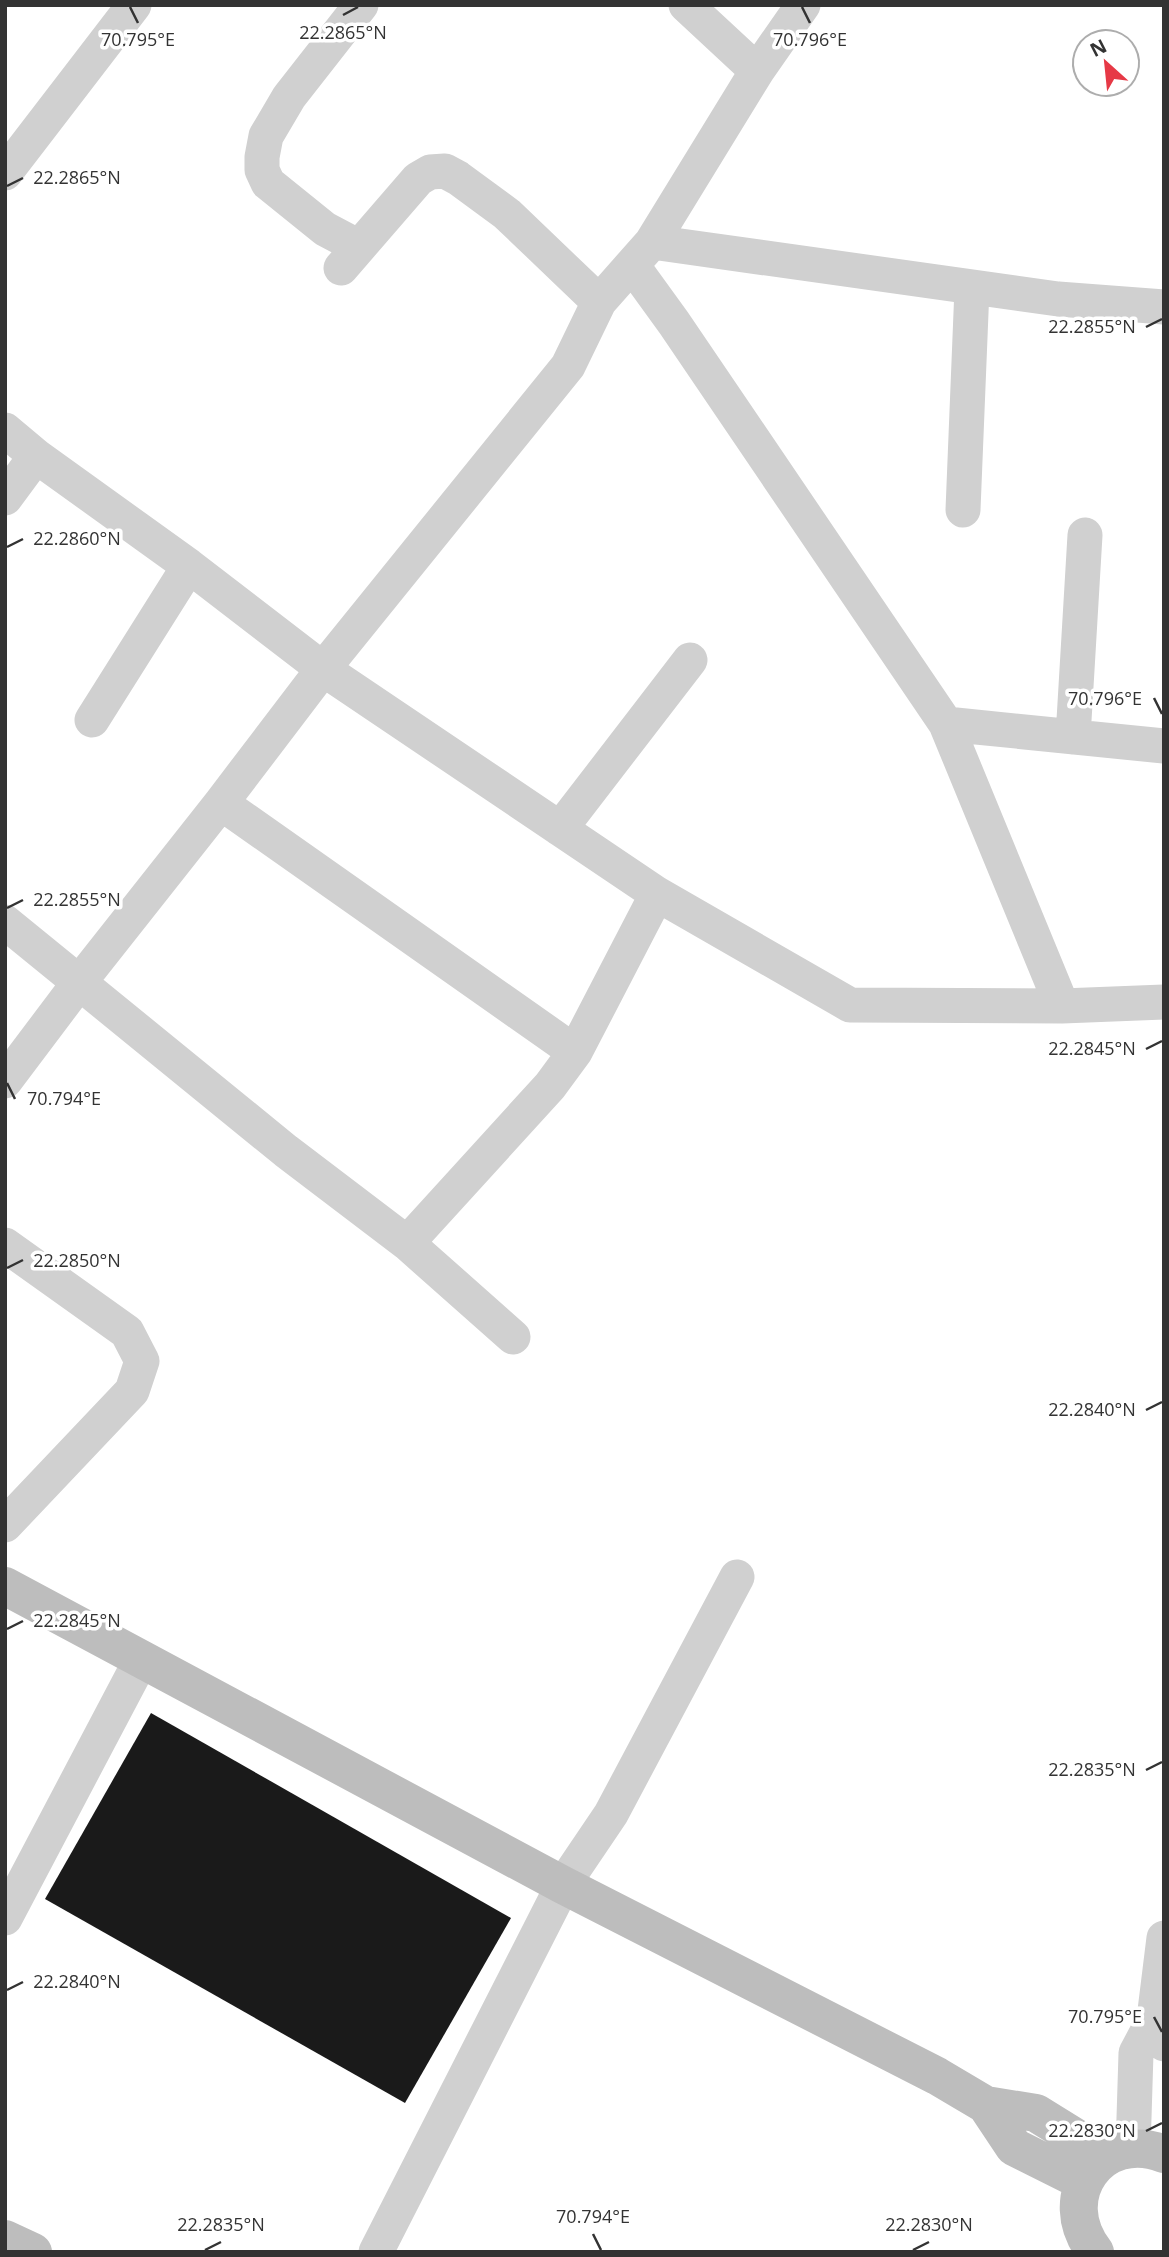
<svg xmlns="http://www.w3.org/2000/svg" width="1169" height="2257" viewBox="0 0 1169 2257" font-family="'Open Sans',sans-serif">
<rect width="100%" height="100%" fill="#fff"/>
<path fill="#1a1a1a" d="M151,1713L511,1918L405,2103L45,1899Z"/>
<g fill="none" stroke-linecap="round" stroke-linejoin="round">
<path stroke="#d0d0d0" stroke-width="35" d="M686,5L757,71
M5,173L134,5
M652,242L1058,299L1164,307
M359,247L325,229L268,183L262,170V157L266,136L289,97L361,5
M632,265L674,323L946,724L1164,746
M341,268L418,179L430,172L445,171L458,178L507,214L599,302
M5,430L36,456L189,566L323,669L657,894L850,1005L1062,1006L1164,1002
M5,498L36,456
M963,510L972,288
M92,720L189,566
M946,724L1062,1006
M1073,737L1085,535
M221,803L575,1052
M560,829L690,660
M5,922L286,1151L407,1243L513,1337
M5,1081L78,984L221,803L323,669L568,366L599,302L652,242L757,71L803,5
M407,1243L550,1086L575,1052L657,894
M5,1245L127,1332L142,1361L132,1391L5,1525
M5,1918L141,1660
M1154,2019L1164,1938
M1133,2150L1136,2053L1154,2019L1164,2044
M376,2252L563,1885L611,1814L737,1577"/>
<path stroke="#bdbdbd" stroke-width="38" d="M5,1586L563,1885L937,2076L986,2105L1036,2113L1107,2157
M986,2105L1014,2147L1084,2182
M5,2239L33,2252
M1095,2252C1052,2197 1101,2129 1164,2154"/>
</g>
<path fill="none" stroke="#333" stroke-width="2.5" d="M130,7L138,23M802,7L810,23M343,15L358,7M7,186L23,178M1146,327L1162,319M7,547L23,539M1154,698L1162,714M7,908L23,900M1146,1049L1162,1041M7,1083L15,1099M7,1268L23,1260M1146,1410L1162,1402M7,1629L23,1621M1146,1770L1162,1762M7,1990L23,1982M1154,2017L1162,2032M1146,2131L1162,2123M593,2234L601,2250M205,2250L221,2242M913,2250L929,2242"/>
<g font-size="18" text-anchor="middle" fill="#333" stroke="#fff" stroke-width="7" stroke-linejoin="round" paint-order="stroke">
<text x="343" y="39">22.2865°N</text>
<text x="138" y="46">70.795°E</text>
<text x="810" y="46">70.796°E</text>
<text x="77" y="184">22.2865°N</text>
<text x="1092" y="333">22.2855°N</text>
<text x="77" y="545">22.2860°N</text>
<text x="1105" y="705">70.796°E</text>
<text x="77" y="906">22.2855°N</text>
<text x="1092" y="1055">22.2845°N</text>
<text x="64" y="1105">70.794°E</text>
<text x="77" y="1267">22.2850°N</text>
<text x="1092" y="1416">22.2840°N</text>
<text x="77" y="1627">22.2845°N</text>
<text x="1092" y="1776">22.2835°N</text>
<text x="77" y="1988">22.2840°N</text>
<text x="1105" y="2023">70.795°E</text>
<text x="1092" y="2137">22.2830°N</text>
<text x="593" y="2223">70.794°E</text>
<text x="221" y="2231">22.2835°N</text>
<text x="929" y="2231">22.2830°N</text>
</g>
<rect width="1169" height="2257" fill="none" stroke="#333333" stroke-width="14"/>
<g transform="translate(1106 63) rotate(333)"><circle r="33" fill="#ffffff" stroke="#adadad" stroke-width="2"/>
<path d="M0-5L12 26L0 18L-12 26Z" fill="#e63946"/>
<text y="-10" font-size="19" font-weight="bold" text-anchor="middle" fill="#333333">N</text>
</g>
</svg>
